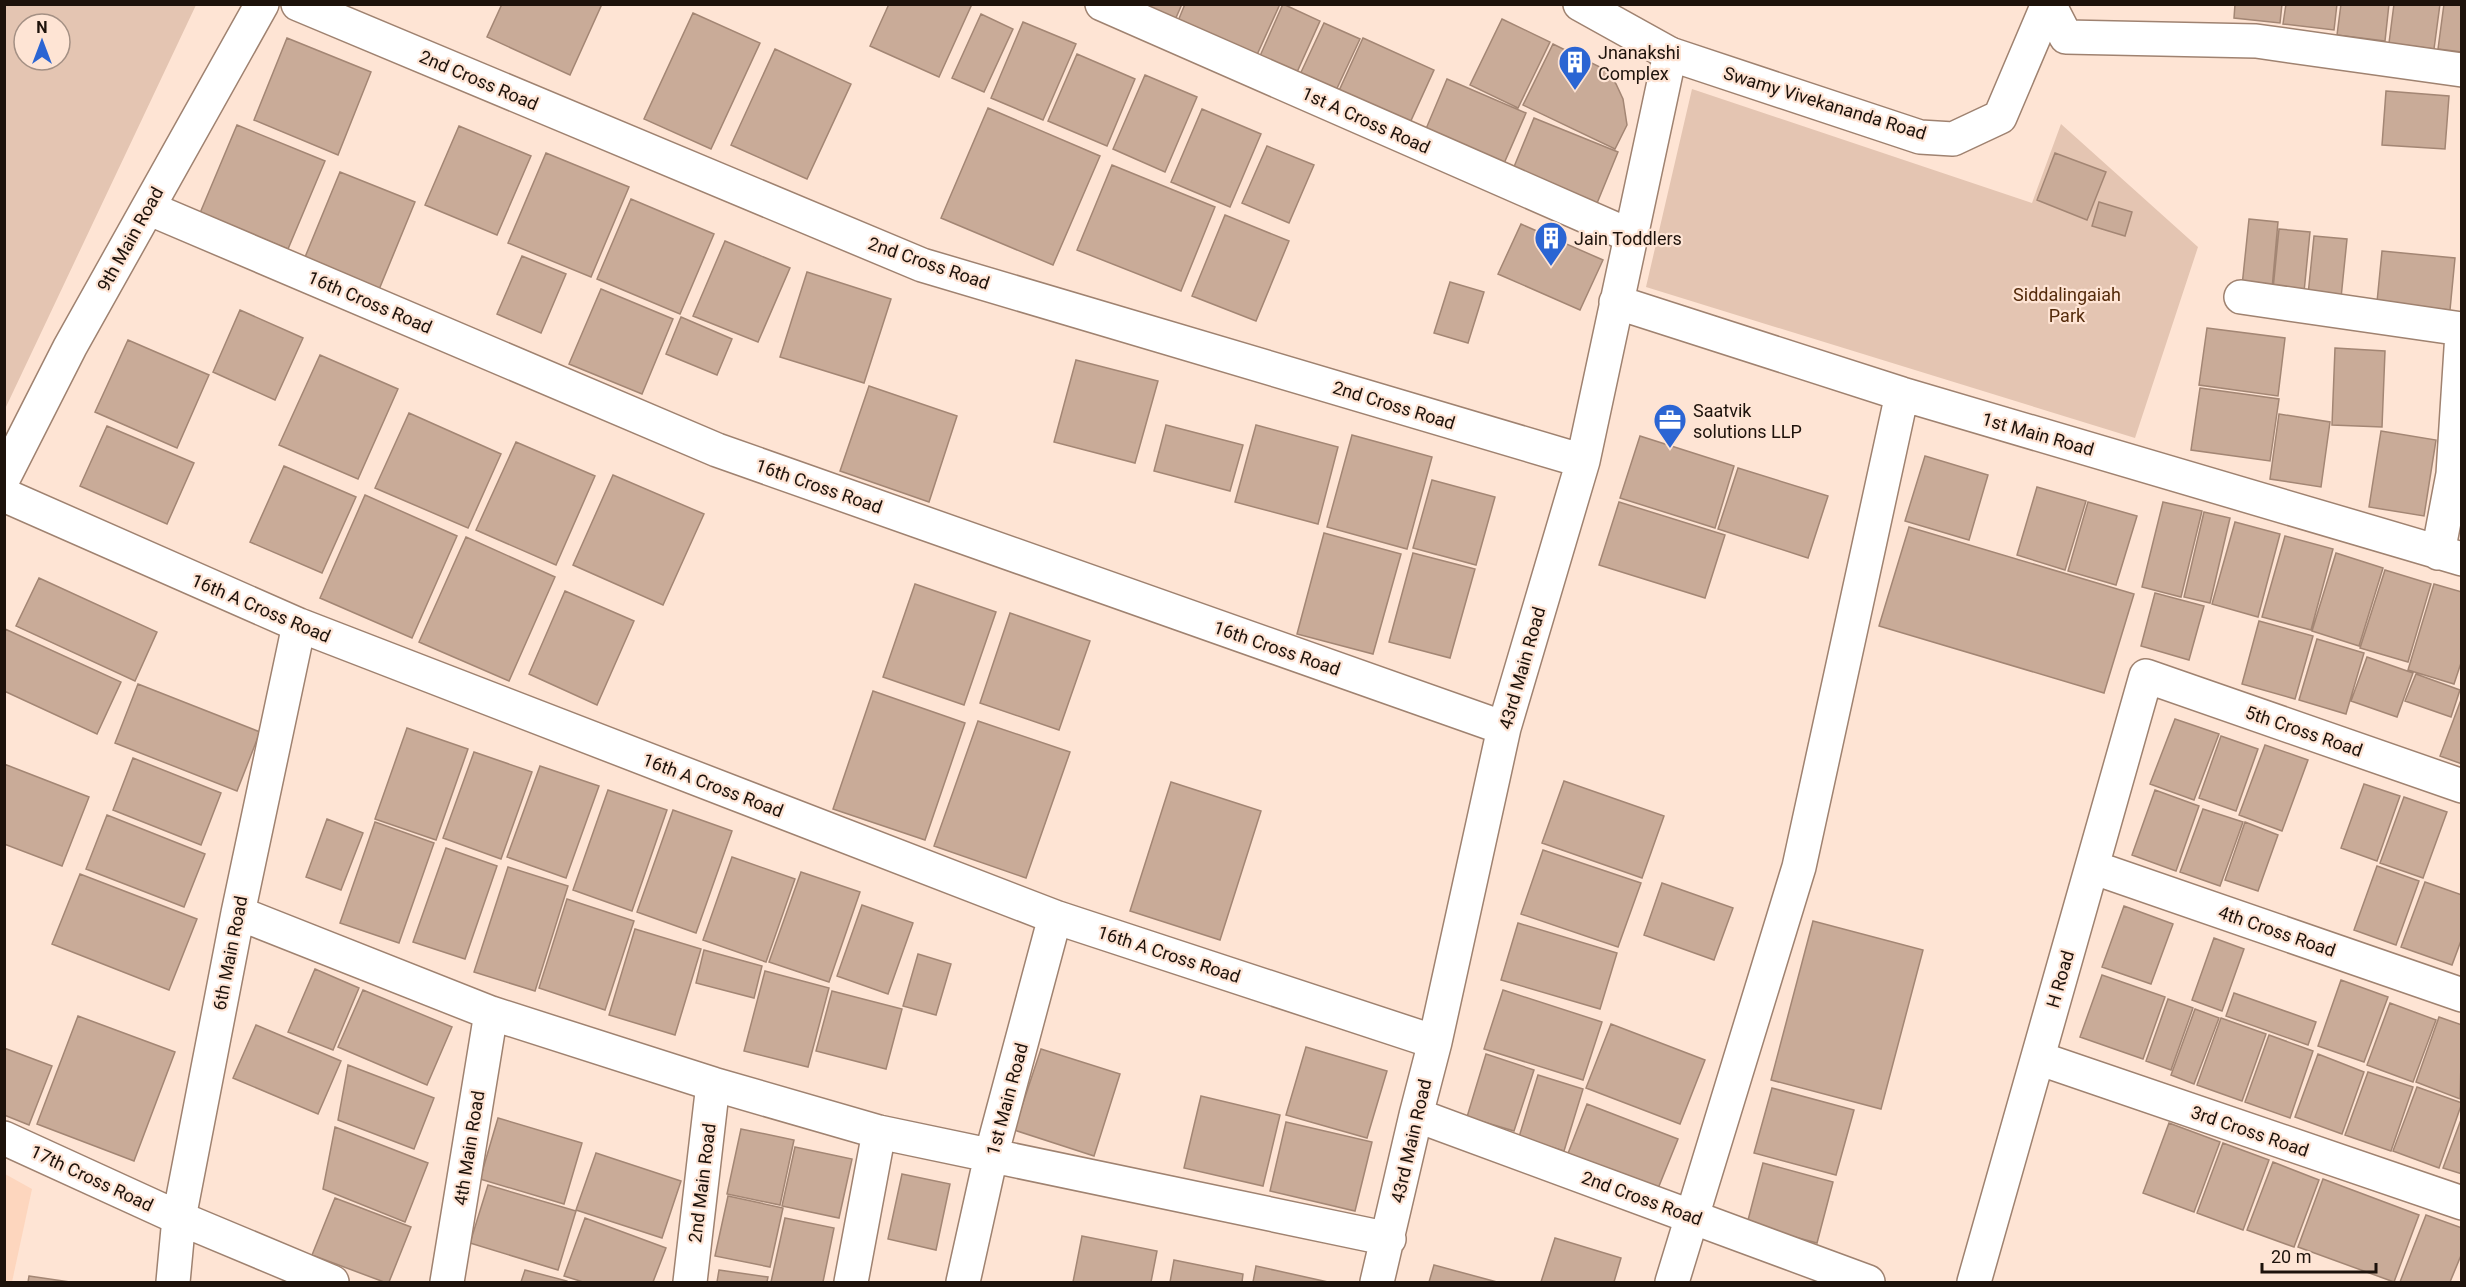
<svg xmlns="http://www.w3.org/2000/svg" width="2466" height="1287" viewBox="0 0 2466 1287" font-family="Roboto,sans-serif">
<rect width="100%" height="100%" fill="#fee4d4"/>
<path fill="#fdd6be" d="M5,1174L32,1189L12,1282H5Z"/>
<path fill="#e4c5b2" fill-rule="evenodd" d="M5,4L196,5L5,409L4,5ZM24,24H60V60H24Z
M1692,89L2032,203L2061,124L2198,247L2135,438L1646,287Z"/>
<path fill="#c9ab98" stroke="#a38674" stroke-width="1.5" d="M502,4H602L570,75L487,37Z
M889,4H972L939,77L870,46Z
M1140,4H1182L1175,20Z
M1185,4H1280L1256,57L1178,21Z
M1283,4L1320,21L1293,81L1256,65Z
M2235,4H2282L2280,23L2234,18Z
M2286,4H2337L2334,30L2283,24Z
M2341,4H2389L2385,41L2337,35Z
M2394,4H2440L2434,49L2389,43Z
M2444,4H2462V52L2438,49Z
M693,13L760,43L711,149L644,119Z
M981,14L1013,29L984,92L952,78Z
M1502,19L1550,42L1518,108L1470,85Z
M1023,22L1076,44L1043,120L991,98Z
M1324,23L1360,39L1332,99L1296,83Z
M287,38L371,72L338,155L254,120Z
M1363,38L1434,70L1409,125L1338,93Z
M1553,44L1606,70L1616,84L1623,99L1627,125L1615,149L1523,105Z
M775,49L851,84L807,179L731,145Z
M1077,54L1135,79L1107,146L1048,121Z
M1145,75L1197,97L1165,172L1113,149Z
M1447,79L1526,113L1502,168L1423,136Z
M2386,91L2449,96L2445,149L2382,145Z
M988,108L1100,156L1053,265L941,218Z
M1202,109L1261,134L1230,207L1171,182Z
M1534,118L1618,152L1593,213L1509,179Z
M237,125L325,161L288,249L200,213Z
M459,126L531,156L497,235L425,205Z
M1267,146L1314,165L1289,223L1242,203Z
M546,153L629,187L591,277L508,243Z
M2055,153L2106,172L2087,220L2037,200Z
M1112,165L1215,207L1181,291L1077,250Z
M340,172L415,202L378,292L303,262Z
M631,199L714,234L680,314L597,279Z
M2099,202L2132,212L2125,236L2092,226Z
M1225,215L1289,241L1256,321L1192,296Z
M2249,219L2278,222L2272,289L2242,286Z
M1521,224L1603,260L1580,310L1498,274Z
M2279,229L2310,232L2304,292L2273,289Z
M2314,236L2347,239L2341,298L2308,295Z
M725,241L790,268L758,342L693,316Z
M2382,251L2455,258L2450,310L2377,302Z
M522,256L566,274L541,333L497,314Z
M807,272L891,299L864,383L780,357Z
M1450,282L1484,292L1468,343L1434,333Z
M601,289L673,319L642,394L569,364Z
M240,310L303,338L275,400L213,372Z
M681,317L732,339L717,375L666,354Z
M2207,328L2285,338L2278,396L2199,385Z
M128,340L209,375L177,448L95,412Z
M2335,348L2385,351L2382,427L2332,425Z
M320,355L398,389L358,479L279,445Z
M1076,360L1158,381L1135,463L1054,442Z
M869,386L957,416L929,502L840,471Z
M2200,388L2279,399L2270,461L2191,450Z
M409,413L501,454L468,528L375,488Z
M2279,414L2330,422L2321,487L2270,479Z
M1166,425L1243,445L1230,491L1154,471Z
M1256,425L1338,447L1318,524L1235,502Z
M107,426L194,463L167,524L80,486Z
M2381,431L2436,440L2424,516L2369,507Z
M1352,435L1432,457L1407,549L1327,527Z
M1640,436L1734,466L1715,528L1620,498Z
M516,442L595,476L556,565L476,530Z
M1925,456L1988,475L1969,540L1905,521Z
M284,466L356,497L322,573L250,542Z
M1738,468L1828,496L1808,558L1718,529Z
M613,475L704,514L663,605L573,565Z
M1432,480L1495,497L1476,565L1413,548Z
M2037,487L2086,501L2065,570L2017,555Z
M365,495L457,536L412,638L320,598Z
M1619,502L1725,535L1705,598L1599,565Z
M2088,502L2137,516L2116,585L2068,571Z
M2163,502L2202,511L2181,597L2142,587Z
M2204,512L2230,518L2210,603L2184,597Z
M2235,522L2280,534L2258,617L2212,604Z
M1909,527L2134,594L2104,693L1879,626Z
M1324,533L1401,554L1373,654L1297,634Z
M2285,536L2333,549L2311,630L2262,617Z
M466,537L555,577L509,681L419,642Z
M1413,553L1475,569L1450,658L1389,642Z
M2336,553L2383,568L2359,646L2312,631Z
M2385,570L2431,584L2408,662L2360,648Z
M39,578L157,632L135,681L16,626Z
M915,584L996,612L964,705L883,677Z
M2434,584L2462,592V660L2454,684L2408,670Z
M565,591L634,621L597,705L529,674Z
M2155,593L2204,606L2189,660L2141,646Z
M1010,613L1090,641L1059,730L980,703Z
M2259,621L2313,636L2295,699L2242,684Z
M5,629L121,682L97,734L4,691Z
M2317,639L2364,653L2346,714L2299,700Z
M2367,657L2413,673L2397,717L2351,701Z
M2416,674L2460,690L2451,717L2405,701Z
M138,684L260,732L237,791L115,743Z
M873,691L965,723L925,840L833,809Z
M2462,697V764L2440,756Z
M2175,719L2219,734L2194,800L2150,784Z
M978,721L1070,752L1026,878L934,846Z
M407,728L468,749L436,840L375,819Z
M2221,736L2258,749L2236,811L2199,798Z
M2265,745L2308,760L2282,831L2239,815Z
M474,752L532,772L501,859L443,838Z
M133,758L221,793L201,845L113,810Z
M4,764L89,797L62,866L4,844Z
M540,766L599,786L566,878L507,857Z
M1564,781L1664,816L1642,878L1542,843Z
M1171,782L1261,811L1220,940L1130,911Z
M2364,784L2400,796L2377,861L2341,848Z
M608,790L667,810L632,911L573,890Z
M2155,790L2199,806L2176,871L2132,855Z
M2404,797L2447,812L2423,878L2380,863Z
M2203,809L2243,822L2220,886L2180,872Z
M673,810L732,831L696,933L637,912Z
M107,815L205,854L184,907L86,869Z
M327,819L363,833L341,890L306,877Z
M375,822L434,843L399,943L340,923Z
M2245,822L2278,835L2258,891L2225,880Z
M446,848L497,866L465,959L413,942Z
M1543,850L1641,883L1618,947L1521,914Z
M732,857L795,879L766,962L703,940Z
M2377,866L2419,881L2396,945L2354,930Z
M508,867L568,886L535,991L474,972Z
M801,872L860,892L829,982L769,962Z
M80,874L197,919L169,990L52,944Z
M2425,882L2462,895V938L2452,965L2401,947Z
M1662,883L1733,908L1714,960L1644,935Z
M567,899L634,921L605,1010L539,988Z
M862,905L913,923L888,994L837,976Z
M2124,906L2173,924L2151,984L2102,967Z
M1813,921L1923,950L1881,1109L1771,1080Z
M1518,923L1617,953L1600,1009L1501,980Z
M635,929L701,949L675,1035L609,1015Z
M2214,938L2244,949L2222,1011L2192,1000Z
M704,950L762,966L754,998L696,983Z
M918,954L951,964L936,1015L903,1006Z
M315,969L359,988L333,1050L288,1032Z
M765,971L829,988L808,1067L744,1051Z
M2102,975L2165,997L2143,1059L2080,1037Z
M2341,980L2388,997L2364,1062L2318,1046Z
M363,990L452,1027L427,1085L338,1047Z
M1503,990L1602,1022L1583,1080L1484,1049Z
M832,991L902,1009L886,1069L816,1051Z
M2234,993L2316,1022L2308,1045L2226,1016Z
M2168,999L2193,1008L2171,1070L2146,1061Z
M2390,1003L2436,1020L2413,1082L2367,1065Z
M2195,1009L2219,1018L2194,1084L2171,1075Z
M78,1016L175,1052L134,1161L37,1124Z
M2439,1017L2462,1025L2460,1099L2416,1082Z
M2221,1018L2266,1034L2242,1101L2197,1085Z
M1611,1024L1705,1060L1680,1124L1586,1088Z
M256,1025L341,1061L318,1114L233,1078Z
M2269,1035L2313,1051L2290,1118L2245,1102Z
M1306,1047L1387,1071L1367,1138L1286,1115Z
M4,1048L52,1066L29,1125L4,1115Z
M1041,1049L1120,1074L1094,1156L1014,1130Z
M1486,1054L1534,1070L1514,1131L1467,1117Z
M2318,1054L2364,1072L2342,1134L2295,1117Z
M348,1065L434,1098L414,1149L338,1120Z
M2368,1072L2413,1087L2391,1151L2345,1135Z
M1538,1075L1583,1089L1564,1151L1519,1137Z
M2417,1087L2462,1103L2439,1168L2393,1151Z
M1772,1088L1854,1110L1836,1175L1754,1153Z
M1201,1096L1280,1115L1263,1186L1184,1168Z
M1587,1104L1678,1139L1657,1191L1567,1156Z
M2462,1117V1174L2443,1168Z
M498,1118L582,1143L564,1204L480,1179Z
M1286,1122L1372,1142L1355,1211L1270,1191Z
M2169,1123L2220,1142L2194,1212L2143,1193Z
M335,1127L428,1163L405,1222L323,1189Z
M741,1129L794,1140L780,1205L727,1194Z
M2223,1143L2269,1160L2243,1230L2197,1213Z
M795,1147L852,1159L839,1218L782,1206Z
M596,1153L681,1181L662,1238L576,1210Z
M2273,1162L2319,1180L2294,1247L2247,1230Z
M1763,1163L1833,1182L1817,1243L1747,1224Z
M902,1174L950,1184L936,1250L888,1239Z
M2323,1179L2419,1215L2394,1282L2298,1247Z
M488,1185L576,1211L558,1270L470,1243Z
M728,1196L783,1208L770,1267L715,1256Z
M335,1198L411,1227L389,1282H384L312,1255Z
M2426,1215L2462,1228V1253L2450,1282H2400Z
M585,1218L666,1248L653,1282H583L564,1276Z
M785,1218L834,1228L823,1282H771Z
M1082,1236L1157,1251L1151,1282H1073Z
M1555,1238L1621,1258L1614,1282H1541Z
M1174,1260L1243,1274L1242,1282H1170Z
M1434,1265L1497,1282H1429Z
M1256,1266L1328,1282H1253Z
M525,1270L567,1281V1282H521Z
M719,1270L768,1277L767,1282H717Z
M29,1276L70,1282H28Z"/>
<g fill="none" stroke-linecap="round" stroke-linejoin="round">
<defs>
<path id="minor" d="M298,4L922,265L1583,461
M1102,4L1631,236
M2049,4L2066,37L2256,41L2462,70
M148,208L717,450L1504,728
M2241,297L2462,329
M1616,302L1902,394L2462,559
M4,477L70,347L262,4
M4,495L299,625L1055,917L1435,1042
M2438,553L2453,474L2462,333
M2092,867L2462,995
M238,913L491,1013L713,1084L879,1132L1389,1239
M2038,1058L2462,1203
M1416,1115L1868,1282
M4,1138L179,1218L332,1282
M173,1282L179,1218L238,913L299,625
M447,1282L491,1013
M690,1282L713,1084
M851,1282L879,1132
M963,1282L991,1156L1055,917
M1377,1282L1416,1115L1435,1042L1504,728L1583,461L1670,54
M1672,1282L1799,867L1902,394
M1974,1282L2146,676L2462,786"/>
<path id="tertiary" d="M1580,4L1670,54L1920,137L1953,139L2000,117L2048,4"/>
</defs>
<use href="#minor" stroke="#9f8270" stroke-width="36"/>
<use href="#tertiary" stroke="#9f8270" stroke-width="36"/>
<use href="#minor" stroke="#fff" stroke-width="33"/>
<use href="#tertiary" stroke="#fff" stroke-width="33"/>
</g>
<defs>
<symbol id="building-pin" viewBox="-11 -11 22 30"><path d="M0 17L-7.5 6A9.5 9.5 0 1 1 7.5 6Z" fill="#2b65d3" stroke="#fee4d4"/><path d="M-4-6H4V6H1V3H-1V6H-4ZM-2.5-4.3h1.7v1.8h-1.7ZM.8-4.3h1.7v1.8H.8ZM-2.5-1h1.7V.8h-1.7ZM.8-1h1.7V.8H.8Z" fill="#fff"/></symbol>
<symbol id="office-pin" viewBox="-11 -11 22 30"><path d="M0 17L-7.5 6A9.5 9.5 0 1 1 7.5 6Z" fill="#2b65d3" stroke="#fee4d4"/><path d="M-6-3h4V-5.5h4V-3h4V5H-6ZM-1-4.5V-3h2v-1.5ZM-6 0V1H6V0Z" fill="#fff"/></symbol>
</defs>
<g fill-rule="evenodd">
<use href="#building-pin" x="1556" y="43" width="38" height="52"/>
<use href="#building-pin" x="1532" y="219" width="38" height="52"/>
<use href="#office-pin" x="1651" y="401" width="38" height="52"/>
</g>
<g text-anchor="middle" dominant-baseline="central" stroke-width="4.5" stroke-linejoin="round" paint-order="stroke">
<g font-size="18" fill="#1d120b" stroke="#fee4d4" text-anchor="start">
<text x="1598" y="52">Jnanakshi<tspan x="1598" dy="21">Complex</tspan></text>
<text x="1574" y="238">Jain Toddlers</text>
<text x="1693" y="410">Saatvik<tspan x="1693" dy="21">solutions LLP</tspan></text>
</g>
<g font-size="18" fill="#1d120b" stroke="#fee4d4">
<text transform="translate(479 80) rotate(23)">2nd Cross Road</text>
<text transform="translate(1825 103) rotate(17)">Swamy Vivekananda Road</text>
<text transform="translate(1366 120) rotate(24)">1st A Cross Road</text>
<text transform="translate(130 239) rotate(-61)">9th Main Road</text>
<text transform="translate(929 263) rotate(19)">2nd Cross Road</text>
<text transform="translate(370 302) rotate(23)">16th Cross Road</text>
<text transform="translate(1394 405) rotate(17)">2nd Cross Road</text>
<text transform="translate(2038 434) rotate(16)">1st Main Road</text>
<text transform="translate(819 486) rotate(19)">16th Cross Road</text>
<text transform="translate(261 608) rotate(23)">16th A Cross Road</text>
<text transform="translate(1277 648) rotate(19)">16th Cross Road</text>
<text transform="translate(1522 668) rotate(-74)">43rd Main Road</text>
<text transform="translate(2304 731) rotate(19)">5th Cross Road</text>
<text transform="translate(713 785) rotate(21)">16th A Cross Road</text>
<text transform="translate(2277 931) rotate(19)">4th Cross Road</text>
<text transform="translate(230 953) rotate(-79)">6th Main Road</text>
<text transform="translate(1169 954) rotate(18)">16th A Cross Road</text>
<text transform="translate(2060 979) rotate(-74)">H Road</text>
<text transform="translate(1007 1099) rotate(-75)">1st Main Road</text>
<text transform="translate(2250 1131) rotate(19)">3rd Cross Road</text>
<text transform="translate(1411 1141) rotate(-77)">43rd Main Road</text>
<text transform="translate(469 1148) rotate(-81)">4th Main Road</text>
<text transform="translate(92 1178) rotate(25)">17th Cross Road</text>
<text transform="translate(702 1183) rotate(-83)">2nd Main Road</text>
<text transform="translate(1642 1198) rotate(20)">2nd Cross Road</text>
</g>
<g font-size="18" fill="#542b0b" stroke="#fee4d4">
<text x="2067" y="294">Siddalingaiah<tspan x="2067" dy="21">Park</tspan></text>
</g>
</g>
<rect width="2466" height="1287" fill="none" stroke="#1d120b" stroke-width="12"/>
<g transform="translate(42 42)"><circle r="28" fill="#fee4d4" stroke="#a49084" stroke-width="1.5"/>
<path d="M0-4.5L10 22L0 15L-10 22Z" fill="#2b65d3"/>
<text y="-9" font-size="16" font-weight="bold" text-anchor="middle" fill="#1d120b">N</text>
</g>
<path d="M2262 1263v9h114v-9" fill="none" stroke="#1d120b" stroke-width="3"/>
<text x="2271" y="1263" font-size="18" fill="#1d120b" stroke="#fee4d4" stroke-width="4.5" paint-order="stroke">20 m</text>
</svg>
